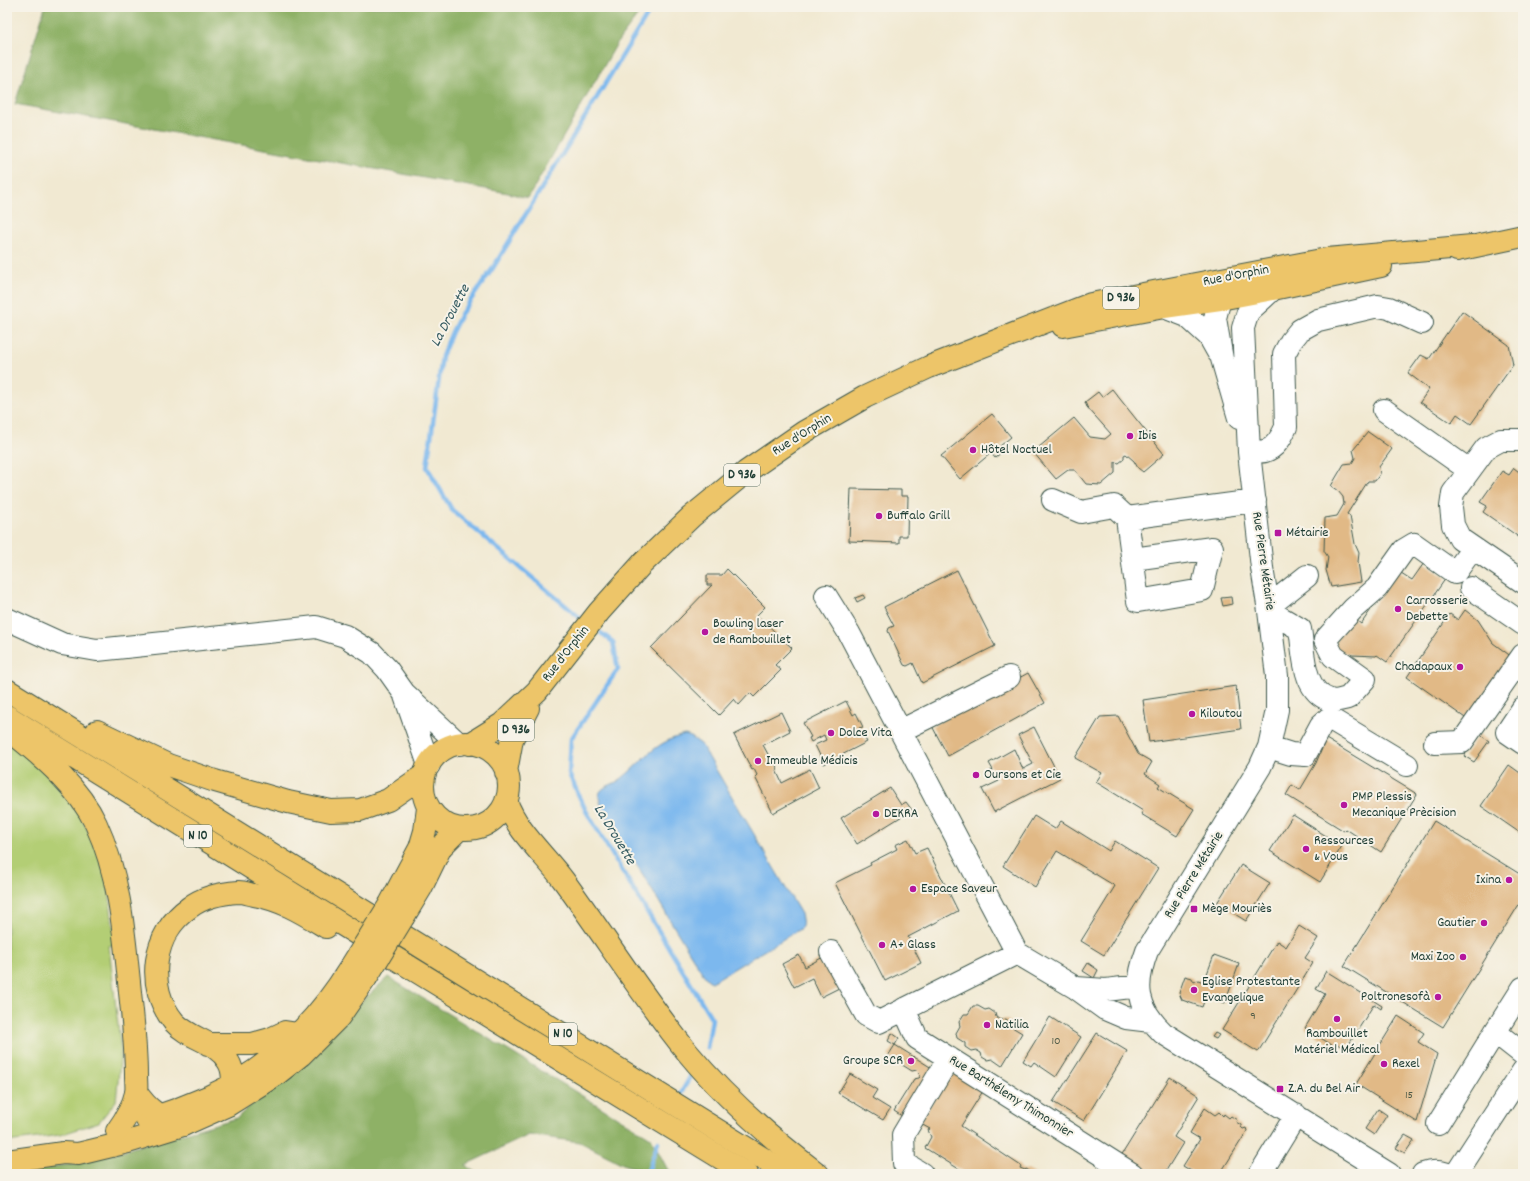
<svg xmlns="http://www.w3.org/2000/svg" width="1530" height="1181" viewBox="0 0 1530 1181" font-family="Dekko,sans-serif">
<rect width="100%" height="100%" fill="#f7f3e8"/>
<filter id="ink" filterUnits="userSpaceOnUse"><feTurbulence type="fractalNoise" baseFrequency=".025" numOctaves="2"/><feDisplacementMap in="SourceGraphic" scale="8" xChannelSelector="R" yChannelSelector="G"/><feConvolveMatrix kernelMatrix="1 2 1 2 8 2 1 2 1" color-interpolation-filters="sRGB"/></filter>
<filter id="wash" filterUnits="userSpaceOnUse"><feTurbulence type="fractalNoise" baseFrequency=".012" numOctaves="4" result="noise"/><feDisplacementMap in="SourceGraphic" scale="16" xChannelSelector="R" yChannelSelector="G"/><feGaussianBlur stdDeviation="0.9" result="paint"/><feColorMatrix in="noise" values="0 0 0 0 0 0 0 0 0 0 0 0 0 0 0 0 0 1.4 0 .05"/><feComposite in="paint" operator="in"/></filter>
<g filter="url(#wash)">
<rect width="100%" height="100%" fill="#f1e9d2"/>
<path fill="#b3ce74" stroke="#698654" d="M7,742L39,765L79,813L97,849L108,883L115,944L109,946L121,1052L116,1101L99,1122L60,1135L7,1142Z"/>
<path fill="#8eb166" stroke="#56774d" d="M45,7H644L619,40L528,198L508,193L15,104Z
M388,977L651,1138L668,1170L673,1174H643L640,1169L625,1165L580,1142L529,1135L465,1165L479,1174H16L29,1169L76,1164L237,1118Z"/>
<path fill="#7bb8ee" stroke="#4d7a91" d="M685,735L691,737L701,744L801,914C802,920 804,924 800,929L712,982L708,980L703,974C682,941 663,908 643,875C635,861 597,808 599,795C600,787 612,785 618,781C642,764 652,742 685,735Z"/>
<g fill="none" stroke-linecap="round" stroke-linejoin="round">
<path stroke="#7bb8ee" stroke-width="4.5" d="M579,617L452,510L427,467L442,356L452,332L461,314L493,268L652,7
M601,633L613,642L618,669L571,739L569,774L586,811L712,1019L707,1048
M679,1097L691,1075
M647,1174L658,1142"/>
</g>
<g id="blocks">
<path fill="#e1b986" d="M1462,311L1509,345L1513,365L1471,424L1457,414L1451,423L1420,402L1429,389L1408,373L1421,355L1429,359Z
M1112,389L1164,454L1143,472L1138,468L1134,461L1126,454L1124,455V459L1119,463L1115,462V473L1101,485L1086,484L1075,470H1068L1056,479L1033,452L1074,418L1090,437L1105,439L1111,434L1087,407L1085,402L1098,392L1102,397Z
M992,414L1011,437L1000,446L1004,450L995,458L991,453L960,479L941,456Z
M1368,432L1392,449L1379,467L1380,474L1375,481H1368L1347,514L1350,516L1355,544L1359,553L1358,562L1361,582L1331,587L1326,570L1328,557L1324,551L1325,518L1337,516L1344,504L1343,497L1338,491L1331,486L1344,464L1352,463L1355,458L1353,450Z
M1514,468L1523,475V540L1483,512L1487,506L1480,502L1502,471L1509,475Z
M851,489L901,490V496H908L907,536H899V543L849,541Z
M1424,563L1446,578L1387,662L1377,655L1376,656L1352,655L1341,651L1332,646L1352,617L1361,624L1398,571L1412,580Z
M727,569L765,607L757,615L792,648L775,665L781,670L754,697L750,693L739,705L734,699L719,715L651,648L712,585H707V575H722Z
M957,570L995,646L922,683L913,663L907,666L904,665L888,631L889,628L894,626L884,607Z
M863,595L865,598L857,602L855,598Z
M1231,597L1232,604L1223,606L1221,598Z
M1465,610L1478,620L1493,643L1512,657L1468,720L1407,677L1450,614L1458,620Z
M1028,673L1045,703L948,756L932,726Z
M1236,686L1241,729L1149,742L1143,700Z
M846,701L853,715L856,713L863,727L859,728L867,742L824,764L815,745L826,740L824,735L811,742L809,738L811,737L803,723Z
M781,712L790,731L763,745L770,758H772L778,769L776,770L782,783L810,769L819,788L773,813L755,777L757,775L754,769L752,770L734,735Z
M1118,716L1138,754L1152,762L1145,774L1160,784L1158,787L1194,809L1177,836L1141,814L1143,811L1096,782L1102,773L1075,758L1100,717Z
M1034,727L1060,778L994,812L982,789L999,781L996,775L993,776L990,771L993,770L989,763L1014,749L1023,769L1033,764L1018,735Z
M1479,734L1489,741L1474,762L1464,756Z
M1326,739L1417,794L1381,852L1346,829L1344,831L1286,795L1292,785L1300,790L1316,763Z
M1509,765L1523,775V835L1481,806Z
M890,788L901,805L906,802L912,810L857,844L841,818Z
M1293,815L1342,846L1320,882L1270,851Z
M1034,816L1055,829L1061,821L1109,851L1115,841L1158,868L1104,955L1081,941L1115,886L1057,851L1035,887L1003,866Z
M1434,821L1523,876V898L1443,1027L1344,966Z
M908,839L915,853L927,848L958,911L908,937L921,963L885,981L835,883L871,865L870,863L897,849L895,845Z
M1241,865L1270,883L1246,921L1217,903Z
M1299,926L1318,938L1305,958L1313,963L1258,1052L1222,1030L1277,941L1286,947Z
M799,955L805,967L825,956L839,988L821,997L812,978L794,987L782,964Z
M1214,955L1239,964L1225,1003L1206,996L1202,1007L1182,1000L1179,993L1185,976L1192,978L1194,982L1198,980L1204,982Z
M1088,963L1098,970L1094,978L1083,971Z
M1326,971L1382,1006L1381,1009L1374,1004L1346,1049L1337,1044L1335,1047L1305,1028L1325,994L1316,989Z
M973,1006H978L985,1010L989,1009L995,1013L996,1017L1000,1020L1006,1019L1011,1023L1012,1027L1022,1033L1002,1066L992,1059L987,1060L982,1057L981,1053L976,1050L971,1051L965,1047V1043L957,1038L956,1033L960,1026L959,1022L964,1014H968Z
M1398,1016L1424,1033L1418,1042L1437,1054L1417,1122L1356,1084Z
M1050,1017L1081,1037L1056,1077L1034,1062L1031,1066L1023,1061Z
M892,1033L899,1038L895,1045L888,1041Z
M1097,1033L1127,1051L1084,1121L1053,1102Z
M1215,1033L1219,1035L1216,1039L1212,1037Z
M895,1045L935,1070L905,1118L894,1111L914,1079L919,1078L920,1077L919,1072L917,1070L912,1071L888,1056Z
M952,1071L983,1091L961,1126L1021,1166L1020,1168L1025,1170L1026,1169L1035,1174H967L925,1148L931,1137L928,1130L930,1129L919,1123Z
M850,1074L877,1090L872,1098L890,1109L883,1120L838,1093Z
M1170,1077L1199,1096L1174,1137L1183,1143L1164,1174H1150L1121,1156Z
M1205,1108L1215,1115L1219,1112L1223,1116L1224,1114L1229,1118L1231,1116L1237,1120L1236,1122L1241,1125V1127L1243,1129L1246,1128L1247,1131L1220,1174H1196L1183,1166L1200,1139L1190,1133Z
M1378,1109L1387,1115L1374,1135L1365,1129Z
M1405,1135L1414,1140L1405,1153L1396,1148Z"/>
</g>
</g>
<g filter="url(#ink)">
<use href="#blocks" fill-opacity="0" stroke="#3e574c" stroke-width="1"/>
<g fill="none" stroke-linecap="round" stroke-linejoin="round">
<defs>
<path id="minor" d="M1231,286L1220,299L1215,318L1222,359L1239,418
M1273,289L1248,312L1243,328L1249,452L1262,568L1269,611L1277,676V710L1269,747L1260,767L1147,951C1134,986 1136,1007 1163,1033L1389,1174
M1164,307L1187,316L1209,336L1218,352
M1384,410L1469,470
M1523,440H1501L1486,448L1453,493L1451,507L1453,525L1460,539L1523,582
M1249,452C1254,451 1261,452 1265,451C1276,448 1282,436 1286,427L1284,354L1291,341L1300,330L1318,320L1378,306L1389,308L1422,323
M1053,500L1081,512L1114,506L1127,518L1255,501
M1127,518L1138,601L1202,590L1212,548L1133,559
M1471,588L1523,624
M826,596L849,633L1017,953L1076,988
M1269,606L1307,576
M1269,611L1300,629C1304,652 1302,691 1330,700C1335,702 1343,699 1348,698L1365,679L1333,656L1325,640L1353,609L1377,588L1404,550L1414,544L1455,573L1473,548
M7,619L62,644L97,650L316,627L345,636L372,653L387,669L404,693L459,744
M405,696L429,765
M1523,708L1507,732L1523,743
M900,731L1009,677
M1435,743L1462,742L1523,655
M1269,747L1291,754L1305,755L1321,725L1329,718L1407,765
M831,952L866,1015L879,1022L1017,953
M1139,986L1106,990L1076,988L1105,1009L1126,1018L1151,1021
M1523,988L1495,1032L1523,1054
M904,1009L917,1038L1132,1174
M1438,1124L1495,1032
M922,1174L904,1163L903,1135L949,1058
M1260,1174L1296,1115
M1423,1174C1431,1171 1440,1171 1448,1174
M1456,1174L1523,1071"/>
<path id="major" d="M1457,250L1523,236
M1063,326L1164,307L1220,299L1273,289L1381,266
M423 786a43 43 0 1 1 86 0a43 43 0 1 1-86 0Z
M470,744L502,724L537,691L599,612L642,564L691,517L746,472L804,432L865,397L929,367L1091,304L1327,259L1472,246
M506,772L512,739L528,708
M506,801C518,833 544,854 564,881C606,938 643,998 688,1053C726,1099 771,1138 818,1174
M390,904L420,848L425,831L428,808
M404,916L421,888L441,847L459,829
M363,950L371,954L390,955L747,1174
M208,1044H252L270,1039L285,1032L298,1034
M228,1105C231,1091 237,1075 228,1061C216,1041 189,1039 174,1022C145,987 152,933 190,907C203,897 223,893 239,892C244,892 249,894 254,895C282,900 301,912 326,927
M147,1120C168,1113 189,1105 210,1096C269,1069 316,1023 350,968
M7,1161L63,1153L78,1154L128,1142L183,1125L228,1105L277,1074L301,1055L339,1017L366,978"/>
<path id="highway" d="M7,690L788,1174
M7,716L383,950
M97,731L168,765L215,781L288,802L331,811L360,810L388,800L424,775
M15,735C45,759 79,788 96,824C123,882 125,949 132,1011C134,1033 136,1054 136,1075C136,1081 137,1088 136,1093C133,1107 125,1120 117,1131
M136,1092C151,1114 160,1116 183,1125"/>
</defs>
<use href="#minor" stroke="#3e574c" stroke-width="24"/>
<use href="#major" stroke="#3e574c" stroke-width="24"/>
<use href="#highway" stroke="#3e574c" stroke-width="24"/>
<use href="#minor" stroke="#fff" stroke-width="22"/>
<use href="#major" stroke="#edc569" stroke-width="22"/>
<use href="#highway" stroke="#edc569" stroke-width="22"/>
<defs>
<path id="major-bridge" d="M350,968L390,904
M366,978L404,916"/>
</defs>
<use href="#major-bridge" stroke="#3e574c" stroke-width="24" stroke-linecap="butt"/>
<use href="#major-bridge" stroke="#edc569" stroke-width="22"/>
</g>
</g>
<g fill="#b5179e" stroke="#f7f3e8" stroke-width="1.5">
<circle cx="1130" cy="436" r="4"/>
<circle cx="973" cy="450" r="4"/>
<circle cx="879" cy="516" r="4"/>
<rect x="1274" y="529" width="8" height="8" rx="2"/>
<circle cx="1398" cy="609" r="4"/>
<circle cx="705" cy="632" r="4"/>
<circle cx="1460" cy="667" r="4"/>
<circle cx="1192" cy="714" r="4"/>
<circle cx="831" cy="733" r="4"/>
<circle cx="758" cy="761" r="4"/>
<circle cx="976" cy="775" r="4"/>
<circle cx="1344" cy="805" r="4"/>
<circle cx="876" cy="814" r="4"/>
<circle cx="1306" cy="849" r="4"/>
<circle cx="1509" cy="880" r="4"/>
<circle cx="913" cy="889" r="4"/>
<rect x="1190" y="905" width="8" height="8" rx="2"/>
<circle cx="1484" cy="923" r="4"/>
<circle cx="882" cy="945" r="4"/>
<circle cx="1463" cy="957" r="4"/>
<circle cx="1194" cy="990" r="4"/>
<circle cx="1438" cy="997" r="4"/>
<circle cx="1337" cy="1019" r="4"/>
<circle cx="987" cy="1025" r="4"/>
<circle cx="911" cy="1061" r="4"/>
<circle cx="1384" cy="1064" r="4"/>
<rect x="1276" y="1085" width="8" height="8" rx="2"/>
</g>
<g text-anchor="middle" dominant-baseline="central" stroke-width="4" stroke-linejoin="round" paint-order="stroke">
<g font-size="12" fill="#505c48">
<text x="1253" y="1016">9</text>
<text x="1056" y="1041">10</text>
<text x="1409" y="1095">15</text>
</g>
<g fill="#f7f3e8" stroke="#60746a" stroke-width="1">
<rect x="1103" y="287" width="36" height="22" rx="3"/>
<rect x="724" y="464" width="36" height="22" rx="3"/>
<rect x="498" y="719" width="36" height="22" rx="3"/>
<rect x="184" y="825" width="28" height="22" rx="3"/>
<rect x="549" y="1023" width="28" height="22" rx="3"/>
</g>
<g font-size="13" font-weight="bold" fill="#1f3d34">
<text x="1121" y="298">D 936</text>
<text x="742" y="475">D 936</text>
<text x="516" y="730">D 936</text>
<text x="198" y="836">N 10</text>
<text x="563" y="1034">N 10</text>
</g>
<g font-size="14" fill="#1f3d34" stroke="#f7f3e8">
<text transform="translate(1236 276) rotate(-11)">Rue d'Orphin</text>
<text transform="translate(802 435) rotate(-32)">Rue d'Orphin</text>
<text transform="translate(1263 561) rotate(82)">Rue Pierre Métairie</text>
<text transform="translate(566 654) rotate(-52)">Rue d'Orphin</text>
<text transform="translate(1194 875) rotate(-58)">Rue Pierre Métairie</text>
<text transform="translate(1011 1097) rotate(32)">Rue Barthélemy Thimonnier</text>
</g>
<g font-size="14" fill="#1f3d34" stroke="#f7f3e8" text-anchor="start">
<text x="1138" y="436">Ibis</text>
<text x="981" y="450">Hôtel Noctuel</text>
<text x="887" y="516">Buffalo Grill</text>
<text x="1286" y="533">Métairie</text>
<text x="1406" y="601">Carrosserie<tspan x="1406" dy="16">Debette</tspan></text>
<text x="713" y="624">Bowling laser<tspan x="713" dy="16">de Rambouillet</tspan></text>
<text x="1452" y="667" text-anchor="end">Chadapaux</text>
<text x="1200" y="714">Kiloutou</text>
<text x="839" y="733">Dolce Vita</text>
<text x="766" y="761">Immeuble Médicis</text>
<text x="984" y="775">Oursons et Cie</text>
<text x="1352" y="797">PMP Plessis<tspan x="1352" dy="16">Mecanique Prècision</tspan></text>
<text x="884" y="814">DEKRA</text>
<text x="1314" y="841">Ressources<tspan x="1314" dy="16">&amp; Vous</tspan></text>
<text x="1501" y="880" text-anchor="end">Ixina</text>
<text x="921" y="889">Espace Saveur</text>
<text x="1202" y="909">Mège Mouriès</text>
<text x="1476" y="923" text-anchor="end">Gautier</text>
<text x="890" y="945">A+ Glass</text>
<text x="1455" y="957" text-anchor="end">Maxi Zoo</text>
<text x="1202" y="982">Eglise Protestante<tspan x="1202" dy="16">Evangelique</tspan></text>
<text x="1430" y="997" text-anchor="end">Poltronesofà</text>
<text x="995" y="1025">Natilia</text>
<text x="1337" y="1034" text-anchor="middle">Rambouillet<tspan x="1337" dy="16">Matériel Médical</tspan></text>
<text x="903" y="1061" text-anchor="end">Groupe SCR</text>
<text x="1392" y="1064">Rexel</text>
<text x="1288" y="1089">Z.A. du Bel Air</text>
</g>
<g font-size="15" font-style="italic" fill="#365c62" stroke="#f7f3e8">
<text transform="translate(451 316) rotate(-62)">La Drouette</text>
<text transform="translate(614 835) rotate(59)">La Drouette</text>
</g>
</g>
<rect width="1530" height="1181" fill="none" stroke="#f7f3e8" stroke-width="24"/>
</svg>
